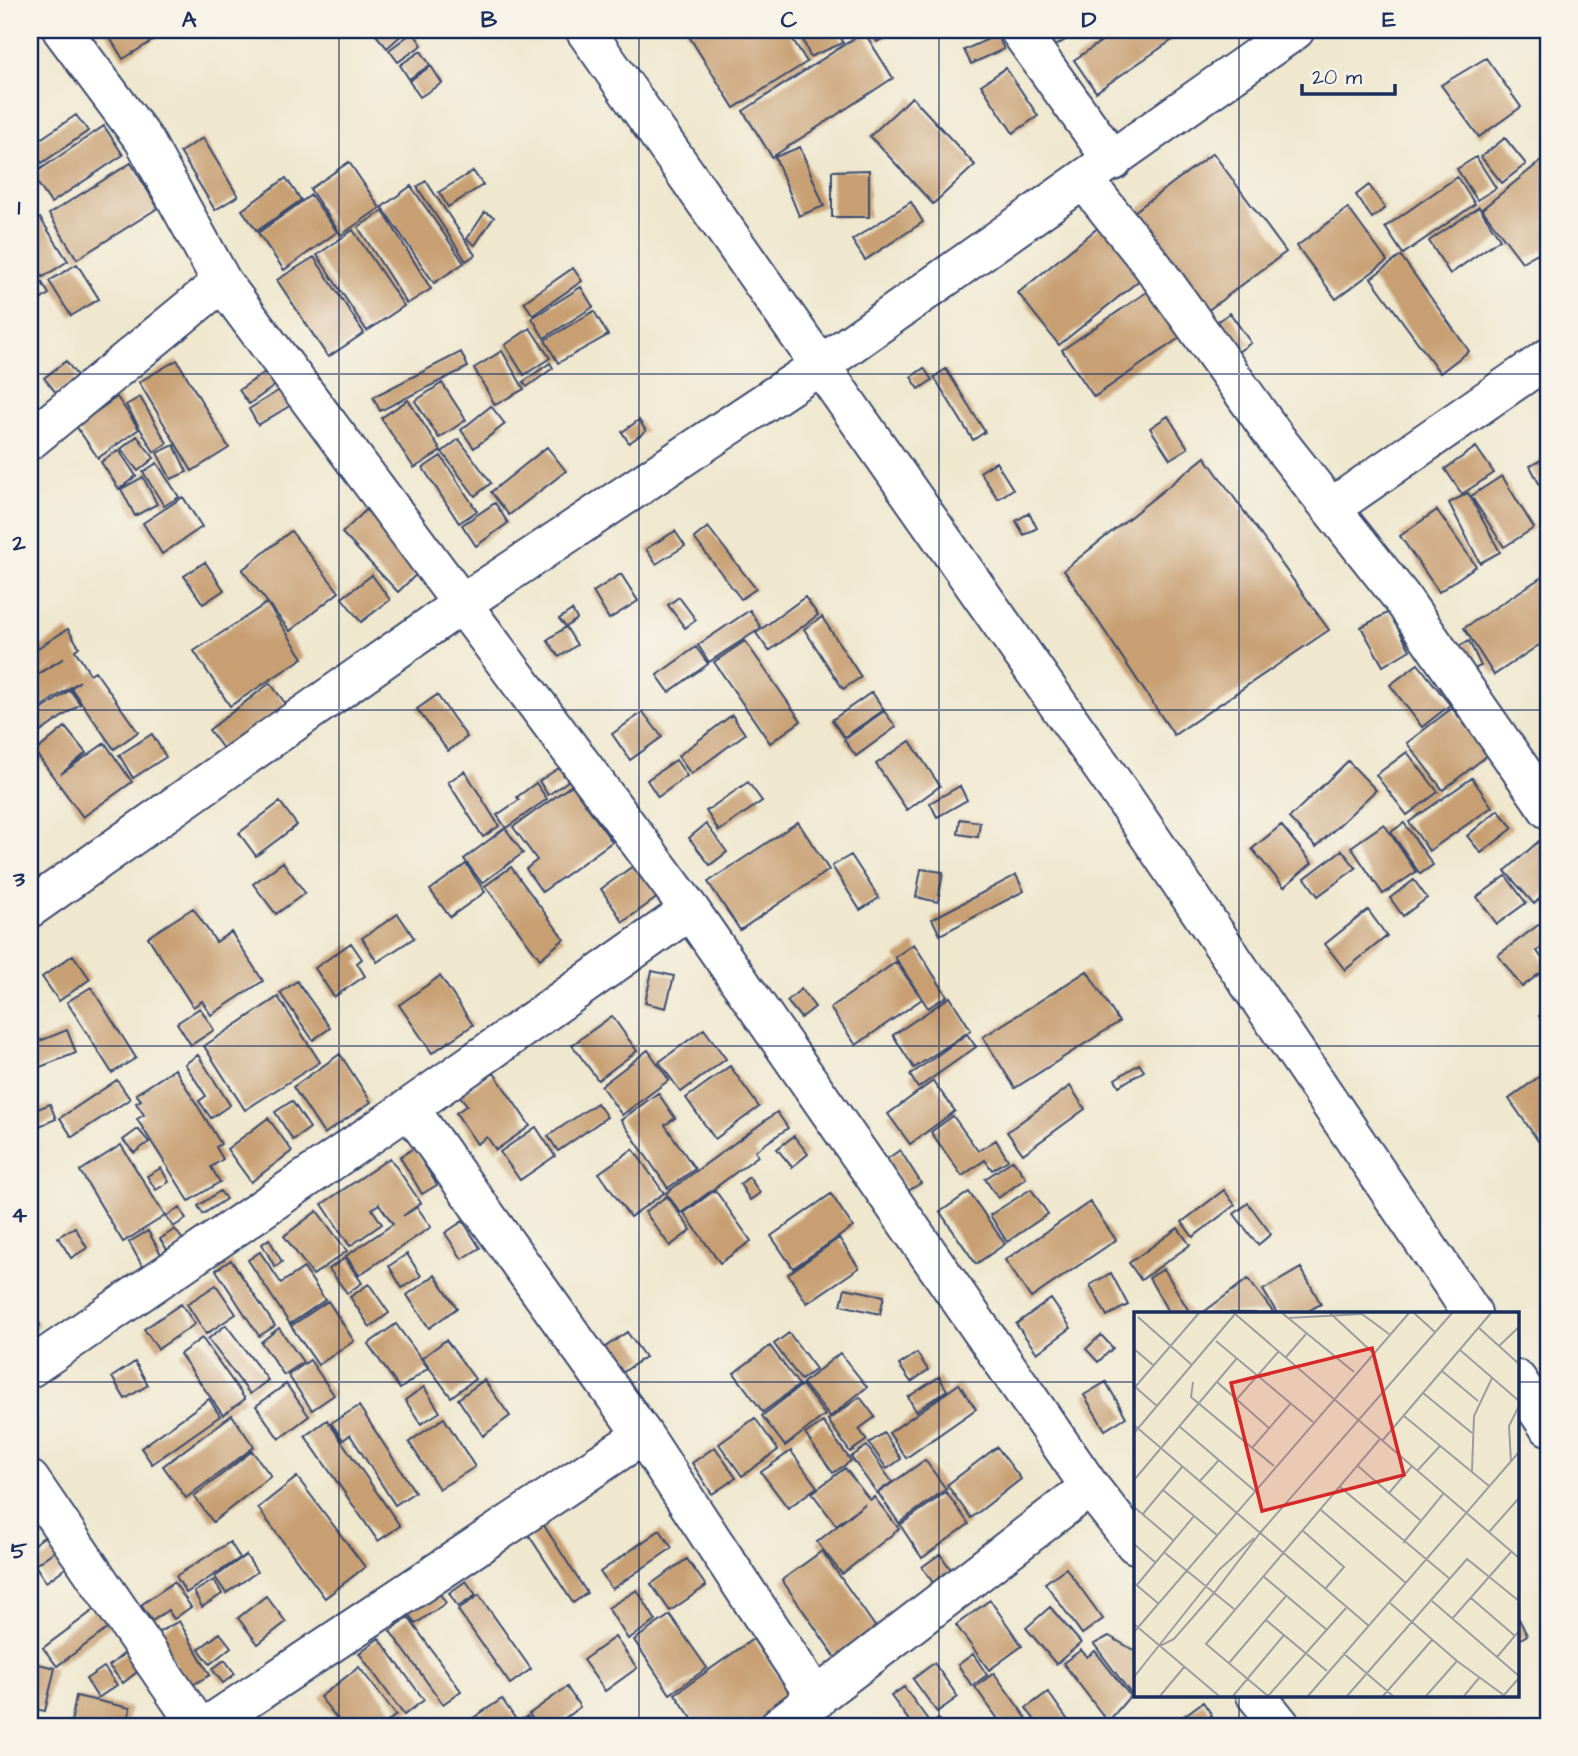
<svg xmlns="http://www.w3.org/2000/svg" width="1578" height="1756" viewBox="0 0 1578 1756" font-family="'Architects Daughter',sans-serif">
<rect width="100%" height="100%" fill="#f7f3e8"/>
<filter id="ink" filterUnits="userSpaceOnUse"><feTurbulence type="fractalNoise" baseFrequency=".0143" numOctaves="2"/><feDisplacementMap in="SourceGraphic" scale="14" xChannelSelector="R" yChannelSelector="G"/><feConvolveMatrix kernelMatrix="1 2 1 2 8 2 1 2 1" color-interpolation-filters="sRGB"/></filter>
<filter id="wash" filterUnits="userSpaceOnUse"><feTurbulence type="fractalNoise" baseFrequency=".00686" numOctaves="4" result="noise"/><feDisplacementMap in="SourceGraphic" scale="28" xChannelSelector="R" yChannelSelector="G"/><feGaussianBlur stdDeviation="1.57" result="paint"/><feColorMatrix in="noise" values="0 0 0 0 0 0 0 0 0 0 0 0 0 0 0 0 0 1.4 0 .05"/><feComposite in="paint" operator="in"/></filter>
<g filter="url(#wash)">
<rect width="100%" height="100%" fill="#efe7ce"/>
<g id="blocks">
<path fill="#c79f72" d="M105,30H170L123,59Z
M382,30H405L406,31L387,48L376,35Z
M685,30H787L807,62L734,108Z
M799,30H838L843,43L810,57Z
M870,30H899L877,42Z
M1045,30H1083L1055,46Z
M1118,30H1187L1096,92L1074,60Z
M413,32L422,45L398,62L389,50Z
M864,32L893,78L772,157L743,111Z
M997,35L1004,49L971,64L964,50Z
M421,51L430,65L409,79L400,65Z
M1486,58L1521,107L1479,137L1441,85Z
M431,66L442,83L420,97L409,81Z
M1006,68L1038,116L1013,133L981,85Z
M912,97L975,165L933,204L870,136Z
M76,115L88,131L42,163L30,146Z
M104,126L123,155L51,203L32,175Z
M203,138L238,196L215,210L180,152Z
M1505,138L1526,164L1502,183L1481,157Z
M800,147L824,206L799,216L775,157Z
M30,153L39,166L30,172Z
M1213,153L1286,252L1203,314L1130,215Z
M1548,155V221L1545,222L1548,227V247L1522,262L1482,209Z
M1476,157L1496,188L1477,200L1457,169Z
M349,162L380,208L341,235L310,189Z
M131,163L158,208L77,259L49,214Z
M869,170V217H832V171Z
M473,171L483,185L448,207L439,192Z
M1457,177L1475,204L1403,254L1385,227Z
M286,178L301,200L257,231L242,210Z
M426,181L475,255L466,261L417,187Z
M1369,185L1385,208L1372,218L1356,195Z
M411,186L464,263L434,283L382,207Z
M311,195L337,232L284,270L258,233Z
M911,202L923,222L865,260L852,240Z
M1479,207L1500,239L1450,274L1429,241Z
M1348,208L1387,261L1336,299L1297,246Z
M383,211L431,289L407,304L358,227Z
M485,212L494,217L475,245L467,239Z
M40,218L68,261L43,277L30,256V224Z
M1105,222L1147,274L1059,345L1018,293Z
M353,230L404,306L367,331L317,255Z
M1401,256L1469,351L1440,373L1371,278Z
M314,257L364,333L328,357L277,280Z
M30,263L49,294L30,307Z
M77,264L99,299L71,316L49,281Z
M573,268L582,281L533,315L524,302Z
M1157,285L1188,332L1094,397L1062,350Z
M581,287L593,307L544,338L532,318Z
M594,311L608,335L558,363L545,340Z
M1230,313L1251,343L1227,359L1207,328Z
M530,328L550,358L524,375L505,345Z
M502,351L524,389L495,405L474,368Z
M461,352L468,367L380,411L373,397Z
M177,360L229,448L192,471L139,382Z
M66,361L78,377L57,394L44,378Z
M550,363L553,368L527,387L523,382Z
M274,366L283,380L249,404L239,390Z
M924,368L932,380L919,389L911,377Z
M946,369L985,432L973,440L934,377Z
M291,383L301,399L258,425L249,409Z
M442,383L466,420L439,438L415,401Z
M117,397L139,429L98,458L76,426Z
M140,397L167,443L154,452L126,405Z
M408,400L441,451L414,468L381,418Z
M491,406L505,424L474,448L461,430Z
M1168,416L1188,448L1170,459L1150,428Z
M639,420L646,431L629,443L622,432Z
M137,436L154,458L138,471L121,449Z
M459,439L491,483L475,496L442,452Z
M174,445L187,472L171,479L157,453Z
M547,447L566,471L509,515L491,492Z
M1476,447L1494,473L1462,494L1445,469Z
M119,450L136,476L119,489L101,462Z
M441,456L477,511L459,523L423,468Z
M1205,457L1329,630L1174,735L1064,570Z
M1545,458L1548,466V501L1530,466Z
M996,462L1013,489L998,499L980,472Z
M157,463L179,497L164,506L143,472Z
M1502,476L1534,528L1504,547L1471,496Z
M143,477L157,504L135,516L121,489Z
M1468,493L1500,552L1480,563L1449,503Z
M183,497L202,527L162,554L143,523Z
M495,503L508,523L476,546L462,525Z
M366,510L422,569L398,592L342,533Z
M1437,510L1476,566L1439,592L1400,536Z
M1029,513L1037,528L1024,535L1016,521Z
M708,527L756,589L741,599L694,538Z
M291,531L339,592L290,631L242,570Z
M675,531L685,546L656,564L646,549Z
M205,562L224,590L203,604L184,576Z
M1548,573V639L1494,675L1464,628Z
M621,574L638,601L609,619L593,592Z
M372,575L390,600L361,622L342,598Z
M679,597L696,620L685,628L668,605Z
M805,597L818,615L769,651L756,633Z
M267,603L303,658L230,706L194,651Z
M572,610L577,619L566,627L559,619Z
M750,610L761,628L709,662L698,645Z
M1389,612L1410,650L1383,666L1361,627Z
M822,617L861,677L843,689L804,629Z
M566,627L577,645L559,657L547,640Z
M68,629L79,647L75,650L90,674L95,671L138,732L114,749L71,688L80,681L30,714V680L64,658L30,678V653Z
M745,641L801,721L770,743L714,662Z
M1469,641L1481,666L1469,671L1457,647Z
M696,647L708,664L669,692L657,675Z
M1418,664L1450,705L1422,727L1390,685Z
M270,683L292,712L231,759L209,730Z
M70,690L80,704L32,738L30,735V718Z
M872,692L884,710L844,737L832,720Z
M437,695L467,737L448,751L417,709Z
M1452,708L1488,755L1443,790L1407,743Z
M884,711L896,727L856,756L844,740Z
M643,712L662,737L630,760L612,734Z
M732,715L745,734L691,774L678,756Z
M65,727L86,753L61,774L105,743L132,782L83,817L35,752Z
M152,734L166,757L133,778L119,755Z
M910,741L940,786L907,810L876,764Z
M1407,752L1438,792L1407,815L1376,775Z
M676,760L687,776L658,797L647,780Z
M1348,761L1376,790L1316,847L1289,818Z
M559,768L568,781L548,795L539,781Z
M465,771L499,826L483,837L448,782Z
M1472,778L1492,807L1429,851L1409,822Z
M748,782L762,801L719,831L706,811Z
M536,783L547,799L506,828L497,815L519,800L517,797Z
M572,785L612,842L542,892L526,869L537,860L513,827Z
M960,786L967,800L937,817L930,803Z
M280,802L297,825L256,856L239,833Z
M1498,810L1513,828L1481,853L1467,836Z
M960,819L980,822L978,837L958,834Z
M798,822L829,870L740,930L708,882Z
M1404,823L1433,865L1420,874L1391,832Z
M706,824L727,852L710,865L689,838Z
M1384,824L1416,872L1383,894L1351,847Z
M1281,825L1312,863L1284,887L1252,849Z
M505,828L523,853L482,883L464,859Z
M1539,841L1548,852V891L1534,904L1505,871Z
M1342,850L1356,868L1318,896L1305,878Z
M851,855L879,898L860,910L832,866Z
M640,861L662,894L623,922L601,889Z
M283,862L305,893L276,914L253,884Z
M466,864L485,892L450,917L430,890Z
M511,867L564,939L540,959L485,886Z
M921,869L943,872L938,902L916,897Z
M1016,875L1024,891L940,935L932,919Z
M1506,876L1526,903L1497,924L1477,897Z
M1414,880L1427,898L1403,916L1390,898Z
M193,908L216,942L231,932L263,981L211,1015L202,1001L193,1007L148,937Z
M1368,910L1387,936L1345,970L1325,944Z
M398,914L414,938L377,962L362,938Z
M1541,923L1548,933V943L1537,951L1548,967L1522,987L1498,955Z
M351,943L362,959L357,963L365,976L334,997L315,968Z
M914,944L947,996L928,1008L895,957Z
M73,955L90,979L59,1001L42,977Z
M896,962L922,999L856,1045L830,1008Z
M652,971L674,976L666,1008L645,1003Z
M1087,971L1119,1022L1015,1088L983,1037Z
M440,976L473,1025L432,1053L399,1005Z
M297,981L330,1028L313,1040L280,993Z
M91,987L136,1058L112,1073L67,1002Z
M801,989L815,1007L801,1018L787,1001Z
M278,997L320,1062L245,1110L204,1046Z
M950,997L971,1030L914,1068L893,1035Z
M200,1008L214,1030L191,1045L177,1023Z
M1548,1010V1029L1539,1016Z
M612,1016L637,1051L598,1080L572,1045Z
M704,1029L726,1059L681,1092L659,1062Z
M67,1030L76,1053L30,1071V1045Z
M967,1034L976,1047L918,1088L910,1075Z
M648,1050L669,1080L622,1115L601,1086Z
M340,1054L371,1102L324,1134L293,1087Z
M198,1055L230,1105L211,1118L199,1101L206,1096L185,1064Z
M1139,1064L1144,1071L1119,1086L1115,1079Z
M730,1066L759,1107L715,1139L686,1098Z
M175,1069L221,1144L216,1147L223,1159L211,1167L220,1182L189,1201L137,1119L144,1115L136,1103L141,1100L136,1094Z
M1548,1070V1136L1539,1142L1509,1099Z
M494,1073L530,1126L496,1150L487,1137L477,1144L456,1113L467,1105L460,1096Z
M117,1080L130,1099L72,1137L60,1118Z
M933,1081L955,1111L910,1144L888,1114Z
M1070,1086L1085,1109L1023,1154L1007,1132Z
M658,1093L675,1118L665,1125L695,1169L668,1188L621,1120Z
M292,1101L310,1128L293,1140L275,1112Z
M597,1103L607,1117L558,1151L548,1136Z
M50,1104L56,1119L30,1130V1112Z
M777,1112L788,1128L755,1151L758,1156L681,1213L666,1193Z
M953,1116L978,1151L996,1140L1008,1160L992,1170L985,1160L962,1176L931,1132Z
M268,1118L292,1151L251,1182L227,1149Z
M536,1127L555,1156L520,1180L500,1152Z
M138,1129L149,1142L134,1153L123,1140Z
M794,1136L808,1154L792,1167L777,1149Z
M121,1145L165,1216L123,1242L80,1171Z
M414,1148L437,1185L422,1194L400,1157Z
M633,1149L664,1193L630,1217L599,1173Z
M900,1150L921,1183L908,1191L887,1159Z
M390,1158L421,1203L403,1216L417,1207L431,1227L359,1275L346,1256L393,1224L379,1204L372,1209L382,1224L350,1246L322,1204Z
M1013,1160L1026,1178L998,1198L985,1179Z
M161,1168L169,1182L156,1190L147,1176Z
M749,1177L760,1193L750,1200L740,1184Z
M1031,1189L1048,1214L1007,1242L990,1215Z
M715,1190L751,1241L720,1263L684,1213Z
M1224,1190L1235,1205L1193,1237L1182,1222Z
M220,1191L226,1199L203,1214L198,1206Z
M969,1192L1005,1244L976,1264L940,1212Z
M831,1194L853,1227L793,1268L771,1236Z
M667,1196L691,1230L670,1246L645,1212Z
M1090,1202L1116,1240L1031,1298L1005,1260Z
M1248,1203L1271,1234L1258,1245L1234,1214Z
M180,1208L186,1219L173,1227L166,1216Z
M317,1211L347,1251L313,1275L284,1236Z
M463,1221L480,1248L462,1259L445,1233Z
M75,1227L87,1248L71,1258L58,1237Z
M1178,1228L1190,1245L1141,1280L1129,1263Z
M175,1229L183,1240L168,1251L160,1239Z
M148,1231L163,1258L144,1269L129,1242Z
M839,1238L859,1268L807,1303L788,1274Z
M269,1239L282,1262L275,1267L262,1244Z
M260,1252L281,1283L304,1268L325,1300L290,1324L248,1260Z
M407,1254L421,1276L402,1288L389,1266Z
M345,1258L362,1283L347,1293L329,1269Z
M231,1260L275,1326L259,1336L216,1270Z
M1301,1268L1321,1304L1304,1313H1277L1263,1290Z
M1164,1269L1190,1313H1169L1149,1278Z
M1111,1273L1128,1305L1107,1316L1090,1285Z
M435,1275L457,1308L429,1328L407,1295Z
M1248,1279L1274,1313H1207L1205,1311Z
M369,1284L389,1313L370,1327L350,1297Z
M216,1285L236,1314L206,1334L187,1304Z
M845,1288L884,1296L880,1314L841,1305Z
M1051,1299L1071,1328L1037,1353L1016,1324Z
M328,1301L354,1341L318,1365L291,1326Z
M181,1304L195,1324L158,1349L144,1329Z
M30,1313L40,1325L30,1333Z
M396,1324L428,1368L400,1389L368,1344Z
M226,1325L268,1380L250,1394L208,1339Z
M279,1328L303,1362L284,1375L261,1342Z
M627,1332L645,1357L622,1373L604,1348Z
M789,1333L816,1369L801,1380L774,1344Z
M1101,1335L1113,1348L1098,1362L1086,1349Z
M202,1338L245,1399L223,1415L180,1354Z
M446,1340L475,1379L451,1397L422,1358Z
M770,1346L799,1385L763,1412L734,1373Z
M840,1353L867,1387L830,1417L803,1383Z
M917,1353L928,1370L911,1382L899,1365Z
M310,1360L334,1395L312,1410L288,1375Z
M135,1362L148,1385L125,1399L112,1377Z
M939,1377L947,1390L916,1411L908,1397Z
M484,1380L510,1416L483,1436L458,1399Z
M1106,1382L1126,1417L1105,1430L1084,1395Z
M286,1384L309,1416L279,1439L256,1406Z
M959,1384L976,1409L906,1458L889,1433Z
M802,1385L825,1415L785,1446L762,1416Z
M424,1387L440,1412L421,1424L405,1400Z
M860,1397L875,1417L859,1429L867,1440L850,1452L828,1420Z
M209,1399L220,1416L152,1464L141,1448Z
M359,1406L415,1492L395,1505L350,1435L343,1440L331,1423Z
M232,1415L254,1447L186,1498L163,1466Z
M444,1418L475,1467L439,1489L409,1442Z
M755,1418L778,1450L742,1476L719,1444Z
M327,1420L400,1526L378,1541L305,1436Z
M823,1422L851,1461L833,1473L805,1434Z
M884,1433L901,1459L887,1469L869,1443Z
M867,1446L892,1482L877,1493L851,1457Z
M715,1447L736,1478L712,1494L692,1463Z
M997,1447L1021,1479L971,1518L947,1485Z
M252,1451L271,1476L213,1522L194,1496Z
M791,1451L817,1487L788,1508L761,1472Z
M925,1460L946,1489L899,1523L878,1493Z
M845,1468L870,1500L874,1497L899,1529L842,1574L817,1542L865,1504L836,1525L812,1493Z
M297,1477L365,1567L325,1598L258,1508Z
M946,1492L969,1524L922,1558L900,1525Z
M37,1517L48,1534L30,1547V1522Z
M543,1524L587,1593L573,1603L528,1534Z
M660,1530L672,1548L612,1589L600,1572Z
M230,1542L240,1558L186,1593L176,1576Z
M60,1547L71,1564L46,1582L35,1565Z
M822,1551L879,1632L838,1661L782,1580Z
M940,1554L952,1571L934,1584L922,1567Z
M246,1555L257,1572L226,1593L215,1577Z
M687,1559L706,1586L670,1611L651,1584Z
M1066,1568L1103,1619L1082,1634L1045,1583Z
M214,1580L222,1594L202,1607L194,1592Z
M466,1581L476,1595L458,1607L449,1593Z
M174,1582L191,1607L174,1619L168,1610L152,1621L141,1605Z
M437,1590L446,1603L415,1624L407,1611Z
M637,1590L656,1621L628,1639L608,1608Z
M479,1595L531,1669L510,1684L458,1610Z
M266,1596L286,1622L258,1644L238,1618Z
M990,1600L1022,1646L989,1670L956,1625Z
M98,1607L111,1626L57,1666L43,1648Z
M1050,1607L1081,1643L1056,1664L1026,1628Z
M670,1615L707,1668L670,1694L634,1640Z
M408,1617L461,1691L443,1704L390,1631Z
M1519,1619L1527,1635L1517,1641V1620Z
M179,1621L210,1675L189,1687L157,1633Z
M220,1633L231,1647L210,1664L199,1649Z
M1109,1636L1135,1651V1682L1132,1695L1094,1644Z
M615,1637L637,1668L605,1691L583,1660Z
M379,1638L424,1700L404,1715L359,1653Z
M753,1639L792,1697L750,1726H697L675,1694Z
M132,1647L147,1664L123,1683L109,1666Z
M1081,1650L1087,1657L1095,1651L1130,1696L1108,1722L1063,1663Z
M973,1654L987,1675L972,1686L958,1665Z
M225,1660L235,1674L223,1683L212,1669Z
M30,1662L55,1668L45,1711L30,1708Z
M934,1663L958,1697L937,1712L913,1679Z
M104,1667L117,1685L98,1698L86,1679Z
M359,1667L396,1715L382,1726H343L320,1697Z
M994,1673L1032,1726H1003L975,1687Z
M567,1687L580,1707L554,1726H538L529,1714Z
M904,1687L928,1720L920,1726H913L891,1696Z
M1048,1692L1072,1726H1039L1026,1708Z
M76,1696L130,1708L126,1726H88L71,1723Z
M502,1699L517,1721L510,1726H461Z
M1203,1702L1212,1715L1196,1726H1170Z
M527,1716L535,1726H515Z
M938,1719L944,1726H929Z"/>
</g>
</g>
<g filter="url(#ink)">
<use href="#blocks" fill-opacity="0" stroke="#3b4b6f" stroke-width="2"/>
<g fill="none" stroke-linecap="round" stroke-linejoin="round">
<defs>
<path id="minor" d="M62,30L144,140L222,282L690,910L1090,1487L1135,1544
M585,30L1123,797L1472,1313
M1019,30L1113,161
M1084,180L1152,265L1280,444L1401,597L1548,809
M30,440L222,282
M1331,508L1548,358
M30,908L463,603L821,365L1295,30
M409,1108L643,1435L817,1699
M30,1368L409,1108L690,910
M1517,1380L1548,1426
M30,1480L198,1726
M1256,1695L1281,1726
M207,1726L643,1435
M779,1726L1090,1487"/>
</defs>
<use href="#minor" stroke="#3b4b6f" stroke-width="42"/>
<use href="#minor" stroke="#fff" stroke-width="38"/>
</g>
</g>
<path fill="none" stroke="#1b2f5e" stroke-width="2" stroke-opacity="0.55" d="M339,30V1726M639,30V1726M939,30V1726M1239,30V1313M30,374H1548M30,710H1548M30,1046H1548M30,1382H1135M1517,1382H1548M1239,1695V1726"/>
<g transform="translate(1134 1312)">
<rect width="385" height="385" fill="#efe7ce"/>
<path fill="none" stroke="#9a9da1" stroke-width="2" d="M100,1L385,246M148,1L220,60M196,1L238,40M280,1L302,21M4,5L58,53M154,6L228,2L255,22M345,16L385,52M82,29L179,110M365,34L385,15M0,37L19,53M326,38L385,89M152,45L172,22M308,59L344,89M59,70L57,85L140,154M83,70L136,117M0,74L23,94M1,75L65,1M289,81L338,121M103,87L145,39M270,104L355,174M0,113L235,314M45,114L121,179M0,121L101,2M248,129L357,1M118,136L157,91M377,150L375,114L385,94M224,154L286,208M283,159L306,134M338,159L340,104L358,66M0,168L103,46M65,170L85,148M206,175L316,267M29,178L84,224M255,181L278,154M0,195L39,228M187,198L272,271M8,203L48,155M168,218L210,255L191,277M355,220L385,186M269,231L309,182M0,232L22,251M31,241L100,297M129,264L193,318M0,271L25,292M3,273L60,204M337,286L381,324M298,289L385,364M256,291L323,349L371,384M212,296L134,384L72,332L246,127M318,307L377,240M132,308L193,359M0,312L85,384M0,320L275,1M26,334L40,327L80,281L126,221L318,1M209,341L259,384M363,345L385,319M95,351L152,284M0,365L85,258L120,226M370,383L385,366M26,384L51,354M99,384L150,323M174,384L385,140M213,384L333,247L385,289M249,384L298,328M292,384L323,349M330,384L345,366"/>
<path fill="#d62828" fill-opacity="0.15" stroke="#d62828" stroke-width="3.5" d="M238,36L270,163L128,199L97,71Z"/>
<rect width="385" height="385" fill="none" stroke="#1b2f5e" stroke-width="3.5"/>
</g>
<rect width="1578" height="1756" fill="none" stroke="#f7f3e8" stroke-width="77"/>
<path d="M1302 84v10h93v-10" fill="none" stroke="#1b2f5e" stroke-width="3.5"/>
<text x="1312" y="84" font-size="21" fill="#1b2f5e" stroke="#f7f3e8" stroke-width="5" paint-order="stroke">20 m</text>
<rect x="38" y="38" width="1502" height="1680" fill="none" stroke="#1b2f5e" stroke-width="2.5"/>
<g font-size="23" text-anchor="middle" font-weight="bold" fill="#1b2f5e">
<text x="189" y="27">A</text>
<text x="489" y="27">B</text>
<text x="789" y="27">C</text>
<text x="1089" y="27">D</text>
<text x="1389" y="27">E</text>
<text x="19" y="214">1</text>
<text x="19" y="550">2</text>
<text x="19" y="886">3</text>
<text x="19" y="1222">4</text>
<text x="19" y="1558">5</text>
</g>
</svg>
